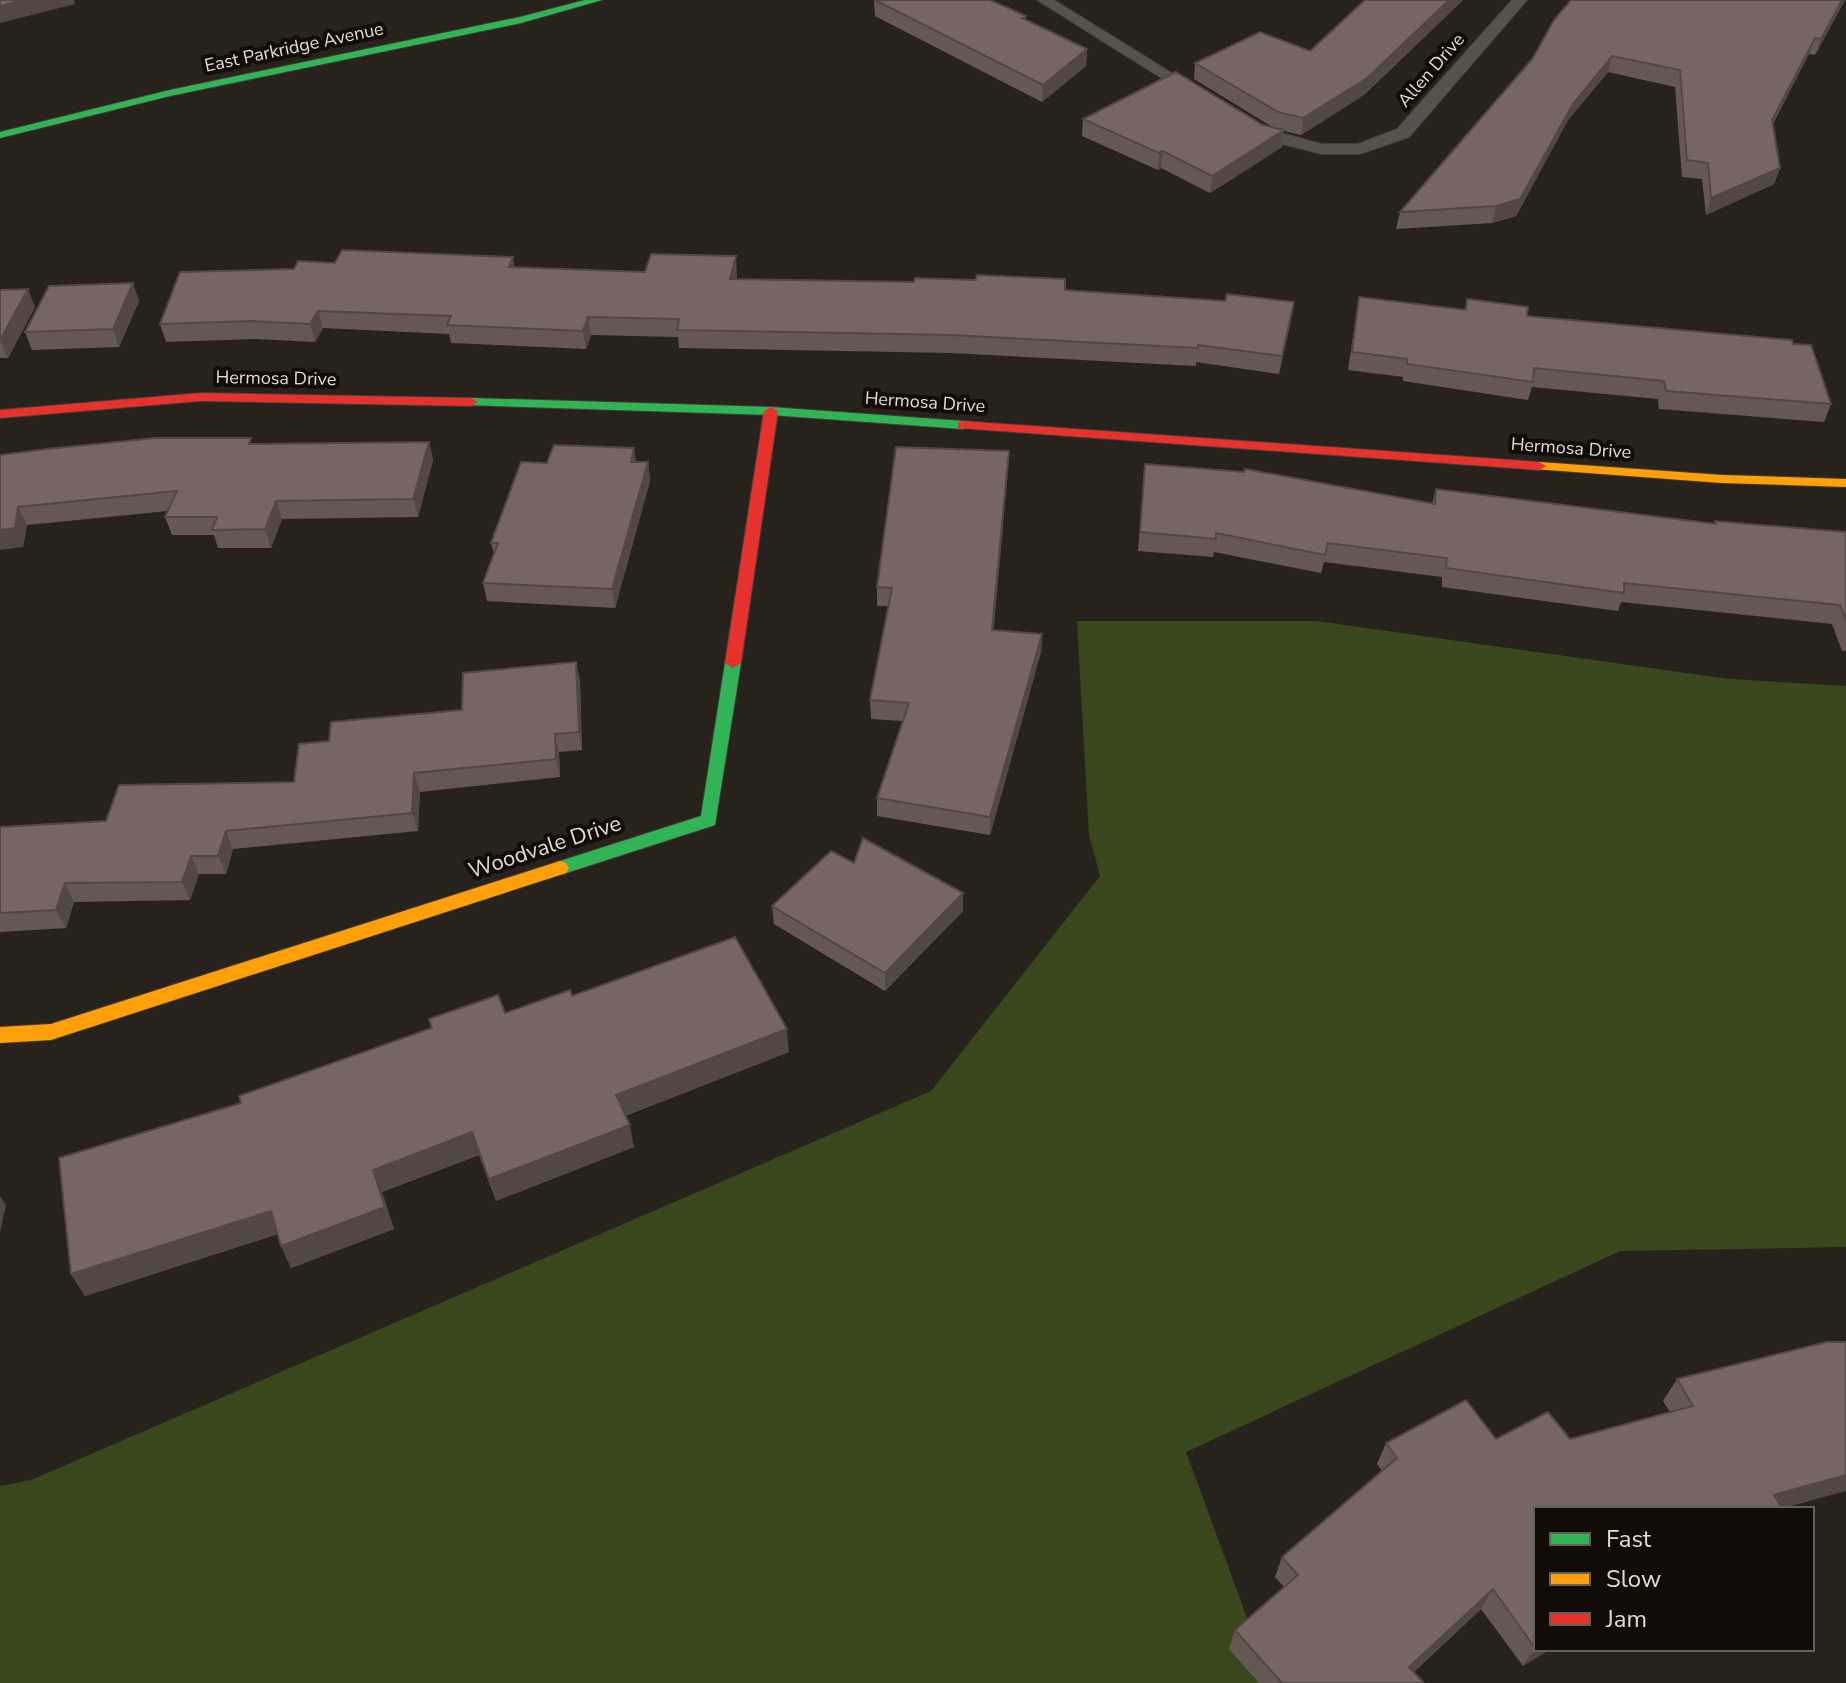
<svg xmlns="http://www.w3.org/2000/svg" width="1846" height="1683" viewBox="0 0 1846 1683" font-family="'Nunito Sans',sans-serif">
<rect width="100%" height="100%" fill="#28221c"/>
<path fill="#39471d" d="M1077,621H1316L1729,679L1846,686V1247L1620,1251L1186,1452L1271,1683H0V1486L31,1480L931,1091L1100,876L1089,835Z"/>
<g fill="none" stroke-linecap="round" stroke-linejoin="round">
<defs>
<path id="lane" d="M1037,0H1054L1204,93L1202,96H1190Z
M1512,0H1527L1409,137L1360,154H1322L1262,139L1243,125L1251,120L1274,131L1322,144H1358L1397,129Z"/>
<path id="fast" d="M585,0H602L521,23L170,96L0,138V132L170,90L520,17Z
M471,398L771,407L963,421L970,425L963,429L771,415L466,405V399Z
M733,658L741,663L715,825L560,875L554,873L551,868L554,863L701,816L725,663Z"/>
<path id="slow" d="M1539,462L1722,475L1846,479V487L1722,483L1534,469L1532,466Z
M560,861L566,863L569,868L566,873L51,1040L0,1043V1027L51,1024Z"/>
<path id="jam" d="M201,393L471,398L478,402L471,406L201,401L0,418V410Z
M771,407L778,411L741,663L733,668L725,663L764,411Z
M963,421L1539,462L1546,466L1539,470L958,428V422Z"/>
</defs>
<use href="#lane" stroke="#423d38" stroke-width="2"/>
<use href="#fast" stroke="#423d38" stroke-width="2"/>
<use href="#slow" stroke="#423d38" stroke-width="2"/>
<use href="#jam" stroke="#423d38" stroke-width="2"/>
<use href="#lane" fill="#56514d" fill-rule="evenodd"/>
<use href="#fast" fill="#30b455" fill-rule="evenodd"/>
<use href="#slow" fill="#ff9f0a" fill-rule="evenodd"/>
<use href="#jam" fill="#e5322d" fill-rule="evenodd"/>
</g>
<path fill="#655853" d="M874,0H990L1026,16L1025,20L1087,49L1086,66L1042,102L875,16Z
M1365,0H1463L1364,95L1301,135L1284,131L1282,147L1210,193L1161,168L1158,170L1082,136L1083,119L1263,125L1274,128L1194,79L1195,63L1310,51Z
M1571,0H1845L1815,55L1809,54L1773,124L1780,168L1774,184L1706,215L1702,179L1682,177L1675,87L1608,72L1568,120L1516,216L1492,223L1396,229L1400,212L1533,58Z
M335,263L515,267L645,272L737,274L736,280L1065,290L1291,320L1279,374L1196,362V366L951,353L679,348L678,337L591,335L586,349L451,343L449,334L323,328L315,342L256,339L166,342L160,324L294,269Z
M0,290L35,307L8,358H0Z
M1359,297L1465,310L1467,299L1527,316L1793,344L1831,404L1824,422L1659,409L1658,399L1532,387L1528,400L1403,381V377L1348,370Z
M139,301L119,347L32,350L25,332Z
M429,442L433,460L418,517L282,519L271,548H218L214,535H172L165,517L168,511L27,525L23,547L0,455L253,444Z
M1009,451L993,630L1042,634L1041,652L990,835L877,816V798L903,721L871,719L870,700L889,606H877V587Z
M636,462H648L650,481L615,608L487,601L483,583L494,554L491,543L547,463Z
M1145,464L1432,504L1436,489L1714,524L1715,521L1846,532V651H1842L1832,624L1621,602L1618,611L1442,587V577L1324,562L1321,573L1214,552L1213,557L1138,551Z
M576,662L580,681L582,750L559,752L560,777L420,792L418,831L233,849L226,874H199L190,900L74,902L66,928L0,932V827L106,821L294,782L329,741L462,710Z
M963,893V911L885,991L774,924L772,906Z
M572,996L789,1052L625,1116L634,1147L496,1201L479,1155L382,1192L394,1229L291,1268L281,1246L277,1234L85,1296L71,1274L241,1103L505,1013Z
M1827,1342L1536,1509V1649L1523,1666L1481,1609L1414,1672L1424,1683H1259L1229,1649L1235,1630L1284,1587L1275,1577L1282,1557L1382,1471L1377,1464L1386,1443L1496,1439H1570L1670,1412L1663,1401L1677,1379Z"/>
<path fill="#534744" d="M23,0H74L75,4L0,23V6Z
M1449,0H1463L1364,95L1301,135L1303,118Z
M1842,0H1845L1815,55L1821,39Z
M1815,38L1809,54L1766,136L1772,120Z
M1087,49L1086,66L1042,102L1043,85Z
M1612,56L1608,72L1568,120L1516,216L1492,223L1496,206L1573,104Z
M1284,130L1282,147L1210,193L1212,176Z
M1163,151L1161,168L1158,170L1159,153Z
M1780,168L1774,184L1706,215L1711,198Z
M736,256L737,274L732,297L730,279Z
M513,257L516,275L509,267Z
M133,283L139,301L119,347L113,329Z
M28,289L35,307L8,358L0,340Z
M1294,302L1291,320L1279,374L1282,356Z
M318,311L323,328L315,342L310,324Z
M588,317L591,335L586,349L583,331Z
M429,442L433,460L418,517L413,499Z
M634,448L637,466L631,462Z
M1009,451L1008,470L992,649V630Z
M648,462L650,481L615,608L612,589Z
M276,501L282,519L271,548L265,529Z
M18,507L27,525L23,547L0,550V530Z
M1042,634L1041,652L990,835V817Z
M576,662L580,681L582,750L579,732Z
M555,734L559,752L560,777L556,759Z
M414,773L420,792L418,831L412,813Z
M226,831L233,849L226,874L218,856Z
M191,856L199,874L190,900L182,882Z
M65,883L74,902L66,928L56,910Z
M963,893V911L885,991V973Z
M787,1029L789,1052L621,1117L616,1095Z
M630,1125L634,1147L496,1201L489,1179Z
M472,1132L479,1155L382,1192L394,1229L291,1268L281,1246L373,1170Z
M0,1196L6,1205L0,1232Z
M271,1211L282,1233L85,1296L71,1274Z
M1846,1475V1491L1780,1509L1774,1495Z
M1493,1589L1481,1609L1402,1683L1409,1667Z
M1536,1647V1649H1551L1523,1666Z"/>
<path fill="#766661" stroke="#534744" stroke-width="2" d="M0,0H23L0,6Z
M875,0H990L1026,16L1022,18L1087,49L1043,85Z
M1365,0H1449L1367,78L1303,118L1278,112L1195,63L1260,32L1310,51Z
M1571,0H1842L1821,39L1815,38L1772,120L1780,168L1711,198L1708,163L1687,160L1680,70L1612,56L1573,104L1520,199L1496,206L1400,212L1533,58L1554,20Z
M1176,72L1263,125L1284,130L1212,176L1163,151L1159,153L1083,119Z
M342,250L513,257L509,267L645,272L651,254L736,256L730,279L914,282L915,278L976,280L977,275L1065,279V290L1225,301L1227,294L1294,302L1282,356L1198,345V348L951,335L677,330L679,319L588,317L583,331L447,325L451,316L318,311L310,324L251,321L160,324L180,272L294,269L298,261L335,263Z
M133,283L113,329L25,332L49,286Z
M28,289L0,340V290Z
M1359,297L1466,310L1467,299L1528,307L1527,316L1792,340L1793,344L1811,345L1831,404L1666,391L1664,381L1534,368L1533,382L1407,364V359L1352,352Z
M155,438H251L249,444L429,442L413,499L276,501L265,529L212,530L217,517H165L177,491L18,507L15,528L0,530V455L47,449Z
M554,445L634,448L631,462H648L612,589L483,583L498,543H491L521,462L547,463Z
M896,447L1009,451L992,630L1042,634L990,817L877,798L909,703L870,700L892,588L877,587Z
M1145,464L1244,472L1245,469L1435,504L1436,489L1716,524L1715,521L1846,532V620L1840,605L1624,583V593L1446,568L1447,558L1328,543L1325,555L1216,533V539L1140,532Z
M576,662L579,732L555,734L556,759L414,773L412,813L226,831L218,856H191L182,882L65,883L56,910L0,913V827L106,821L119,785L294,782L299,744L329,741L331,722L462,710L463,673Z
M863,838L963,893L885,973L772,906L831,851L854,863Z
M735,937L787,1029L616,1095L630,1125L489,1179L472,1132L373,1170L385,1207L281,1246L271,1211L71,1274L59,1158L241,1103L239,1096L432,1028L429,1019L498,995L505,1013L570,990L572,996Z
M1827,1342H1846V1475L1774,1495L1782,1509H1536L1535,1648L1493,1589L1409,1667L1424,1683H1282L1235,1630L1298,1575L1282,1557L1397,1458L1386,1443L1466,1400L1496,1439L1548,1412L1570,1439L1693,1406L1677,1379Z"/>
<g text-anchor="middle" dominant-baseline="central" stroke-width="8" stroke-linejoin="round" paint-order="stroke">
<g font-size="18" fill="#e1d9d2" stroke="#110c08">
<text transform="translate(294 47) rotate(-12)">East Parkridge Avenue</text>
<text transform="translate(1431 70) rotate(-49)">Allen Drive</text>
<text transform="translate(276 378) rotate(1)">Hermosa Drive</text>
<text transform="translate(925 402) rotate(4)">Hermosa Drive</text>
<text transform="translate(1571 448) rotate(4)">Hermosa Drive</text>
</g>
<g font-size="22" fill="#e1d9d2" stroke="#110c08">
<text transform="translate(545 847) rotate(-18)">Woodvale Drive</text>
</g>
</g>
<rect x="1534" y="1507" width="280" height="144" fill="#110c08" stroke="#645e59" stroke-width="2"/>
<rect x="1550" y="1533" width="40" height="12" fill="#30b455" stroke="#645e59" stroke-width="2"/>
<text x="1606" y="1547" font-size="24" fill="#e1d9d2">Fast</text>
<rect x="1550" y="1573" width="40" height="12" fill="#ff9f0a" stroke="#645e59" stroke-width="2"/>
<text x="1606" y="1587" font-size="24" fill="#e1d9d2">Slow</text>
<rect x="1550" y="1613" width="40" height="12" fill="#e5322d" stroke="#645e59" stroke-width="2"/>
<text x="1606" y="1627" font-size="24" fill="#e1d9d2">Jam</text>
</svg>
